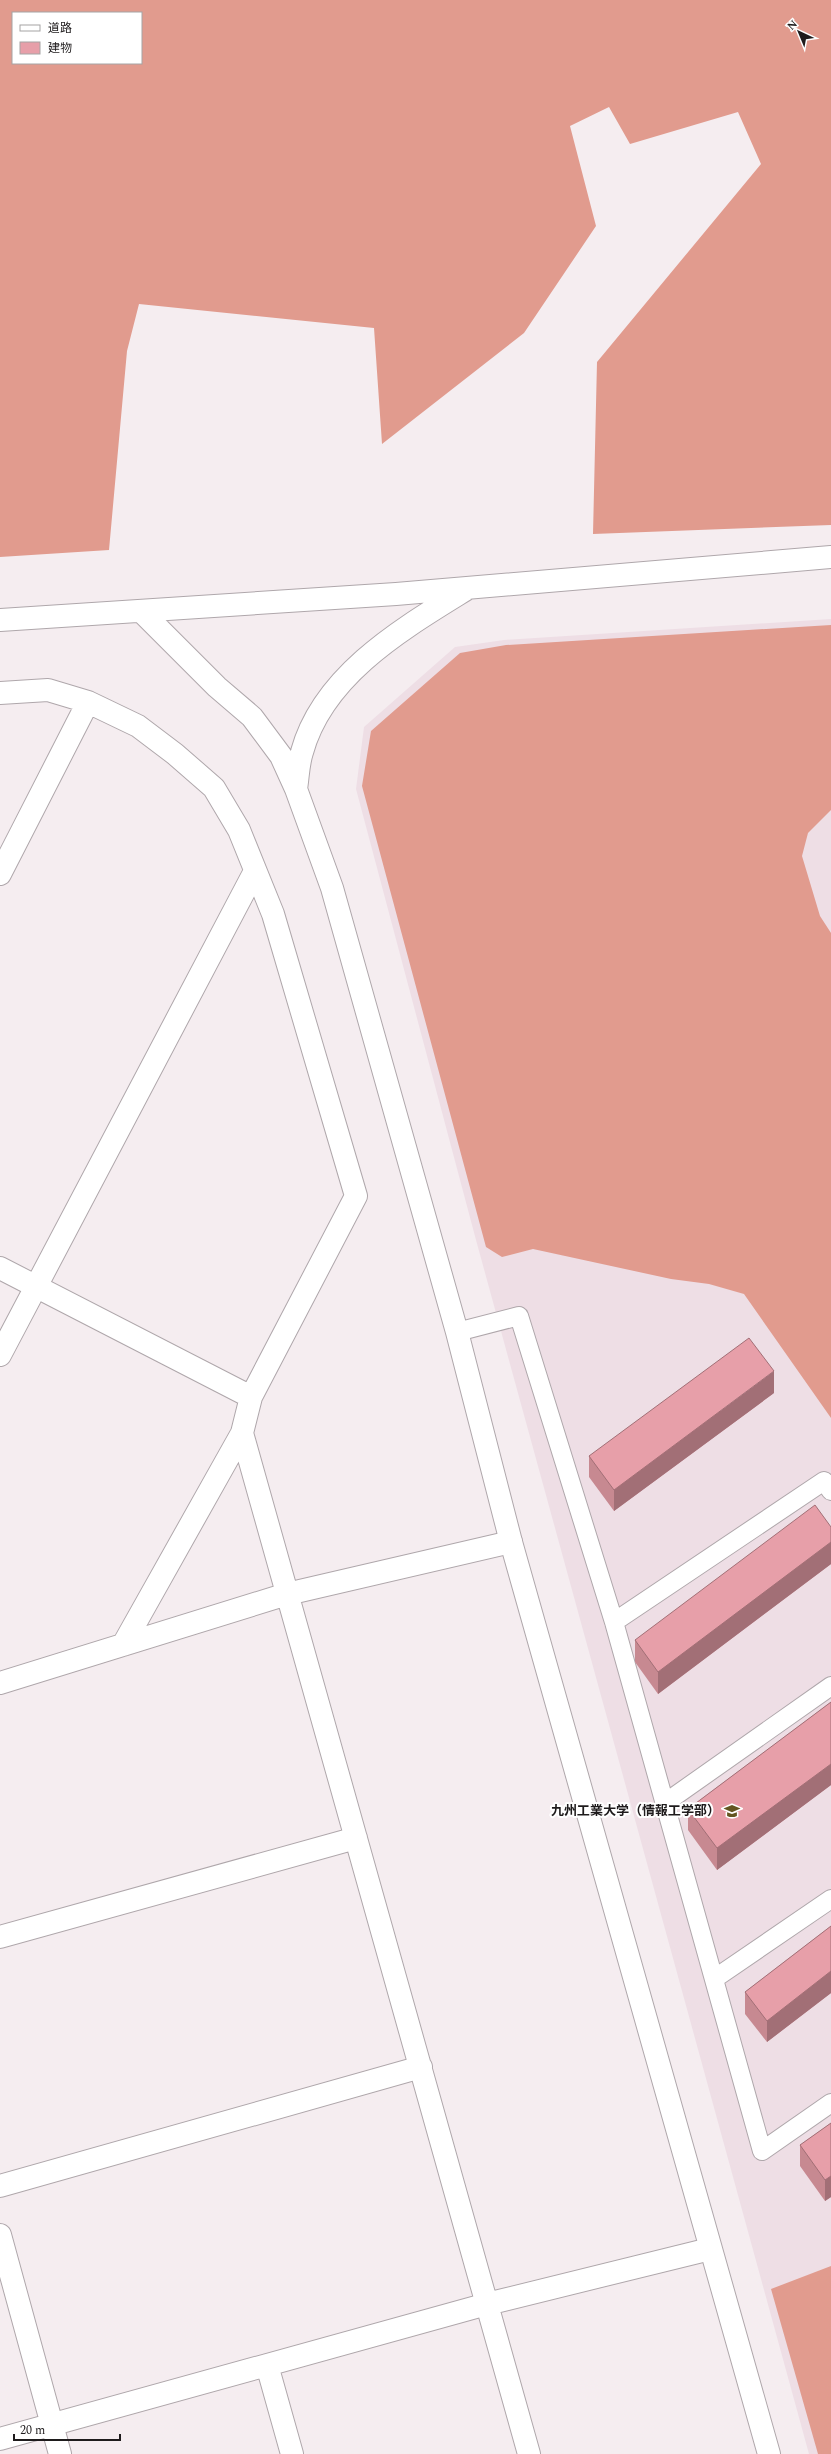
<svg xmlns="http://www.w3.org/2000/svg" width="831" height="2454" viewBox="0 0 831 2454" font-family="Spectral,'Noto Sans JP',serif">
<rect width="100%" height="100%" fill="#f5edf0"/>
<path fill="#eedee5" d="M831,619V2454H809L476,1240L356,789L364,727L455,647L504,640Z"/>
<path fill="#e19b8e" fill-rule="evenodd" d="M0,0H831V525L593,534L597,362L761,164L738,112L630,144L609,107L570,126L596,226L524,333L382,444L374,328L139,304L127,351L109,550L0,557ZM13,13H141V63H13Z
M831,625V810L808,833L802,856L820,916L831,933V1418L744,1294L709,1284L671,1279L533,1249L502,1257L486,1247L362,786L371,731L460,653L506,645Z
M831,2266V2454H818L771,2289Z"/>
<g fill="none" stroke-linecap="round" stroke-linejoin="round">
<defs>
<path id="lane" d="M457,1332L519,1316L614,1622L762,2151L831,2103
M614,1622L824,1481L831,1491
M665,1803L831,1686
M714,1979L831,1899"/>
<path id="street" d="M0,693L48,690L88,702L138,726L175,754L214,788L239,830L273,914L356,1196L251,1397L242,1433L529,2454
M0,874L88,702
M0,1268L251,1397
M0,1355L255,871
M123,1645L242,1433
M0,1683L287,1594L511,1542
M0,1937L356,1838
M0,2186L421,2067
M0,2235L60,2454
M267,2365L292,2454
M0,2439L487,2304L710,2249"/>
<path id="secondary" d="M141,611L217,687L252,717L281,756L296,789L332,888L457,1332L511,1542L769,2454
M0,620L396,594L831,557
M296,789C298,777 298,764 302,752C323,675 402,629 465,590"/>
</defs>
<use href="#lane" stroke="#afa7ab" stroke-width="20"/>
<use href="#street" stroke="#afa7ab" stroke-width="24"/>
<use href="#secondary" stroke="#afa7ab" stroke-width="24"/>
<use href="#lane" stroke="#fff" stroke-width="18"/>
<use href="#street" stroke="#fff" stroke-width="22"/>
<use href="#secondary" stroke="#fff" stroke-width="22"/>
</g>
<path fill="#c78991" d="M774,1393L614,1511L589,1477V1456Z
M831,1542V1564L658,1694L635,1662V1640Z
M831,1702V1785L717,1870L688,1830V1809Z
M831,1926V1993L767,2042L745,2014V1992Z
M831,2123V2197L825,2201L800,2166V2145Z"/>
<path fill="#a26f76" d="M774,1371V1393L614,1511V1490Z
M831,1542V1564L658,1694V1672Z
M831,1764V1785L717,1870V1848Z
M831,1971V1993L767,2042V2021Z
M831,2176V2197L825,2201V2180Z"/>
<path fill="#e79fa9" stroke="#a26f76" d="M749,1338L774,1371L614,1490L589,1456Z
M815,1505L831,1527V1542L658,1672L635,1640Z
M831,1702V1764L717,1848L688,1809Z
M831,1926V1971L767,2021L745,1992Z
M831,2123V2176L825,2180L800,2145Z"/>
<defs>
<symbol id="university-bare" viewBox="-9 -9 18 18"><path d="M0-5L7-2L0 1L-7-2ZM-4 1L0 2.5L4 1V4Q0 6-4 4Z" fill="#635521" stroke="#fff" stroke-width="2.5" paint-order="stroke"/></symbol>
</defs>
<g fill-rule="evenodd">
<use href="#university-bare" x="721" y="1800" width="22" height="22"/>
</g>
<g text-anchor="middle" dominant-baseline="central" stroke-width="4" stroke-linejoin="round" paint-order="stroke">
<g font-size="13" font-weight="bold" fill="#1e1b1c" stroke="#fff" text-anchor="end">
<text x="720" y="1811">九州工業大学（情報工学部）</text>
</g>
</g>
<rect x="12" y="12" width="130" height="52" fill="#ffffff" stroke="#a5a4a4"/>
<rect x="20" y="25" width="20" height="6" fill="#ffffff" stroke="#a5a4a4"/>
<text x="48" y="32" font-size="12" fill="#1e1b1c">道路</text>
<rect x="20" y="42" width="20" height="12" fill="#e79fa9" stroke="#a5a4a4"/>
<text x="48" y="52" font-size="12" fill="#1e1b1c">建物</text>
<g transform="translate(799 32) rotate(316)" stroke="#ffffff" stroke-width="3" paint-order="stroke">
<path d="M0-3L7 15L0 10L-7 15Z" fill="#1e1b1c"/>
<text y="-6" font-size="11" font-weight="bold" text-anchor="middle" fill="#1e1b1c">N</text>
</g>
<path d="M14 2434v6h106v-6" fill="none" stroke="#1e1b1c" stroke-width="2"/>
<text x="20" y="2434" font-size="12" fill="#1e1b1c" stroke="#ffffff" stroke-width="3" paint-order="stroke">20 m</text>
</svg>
